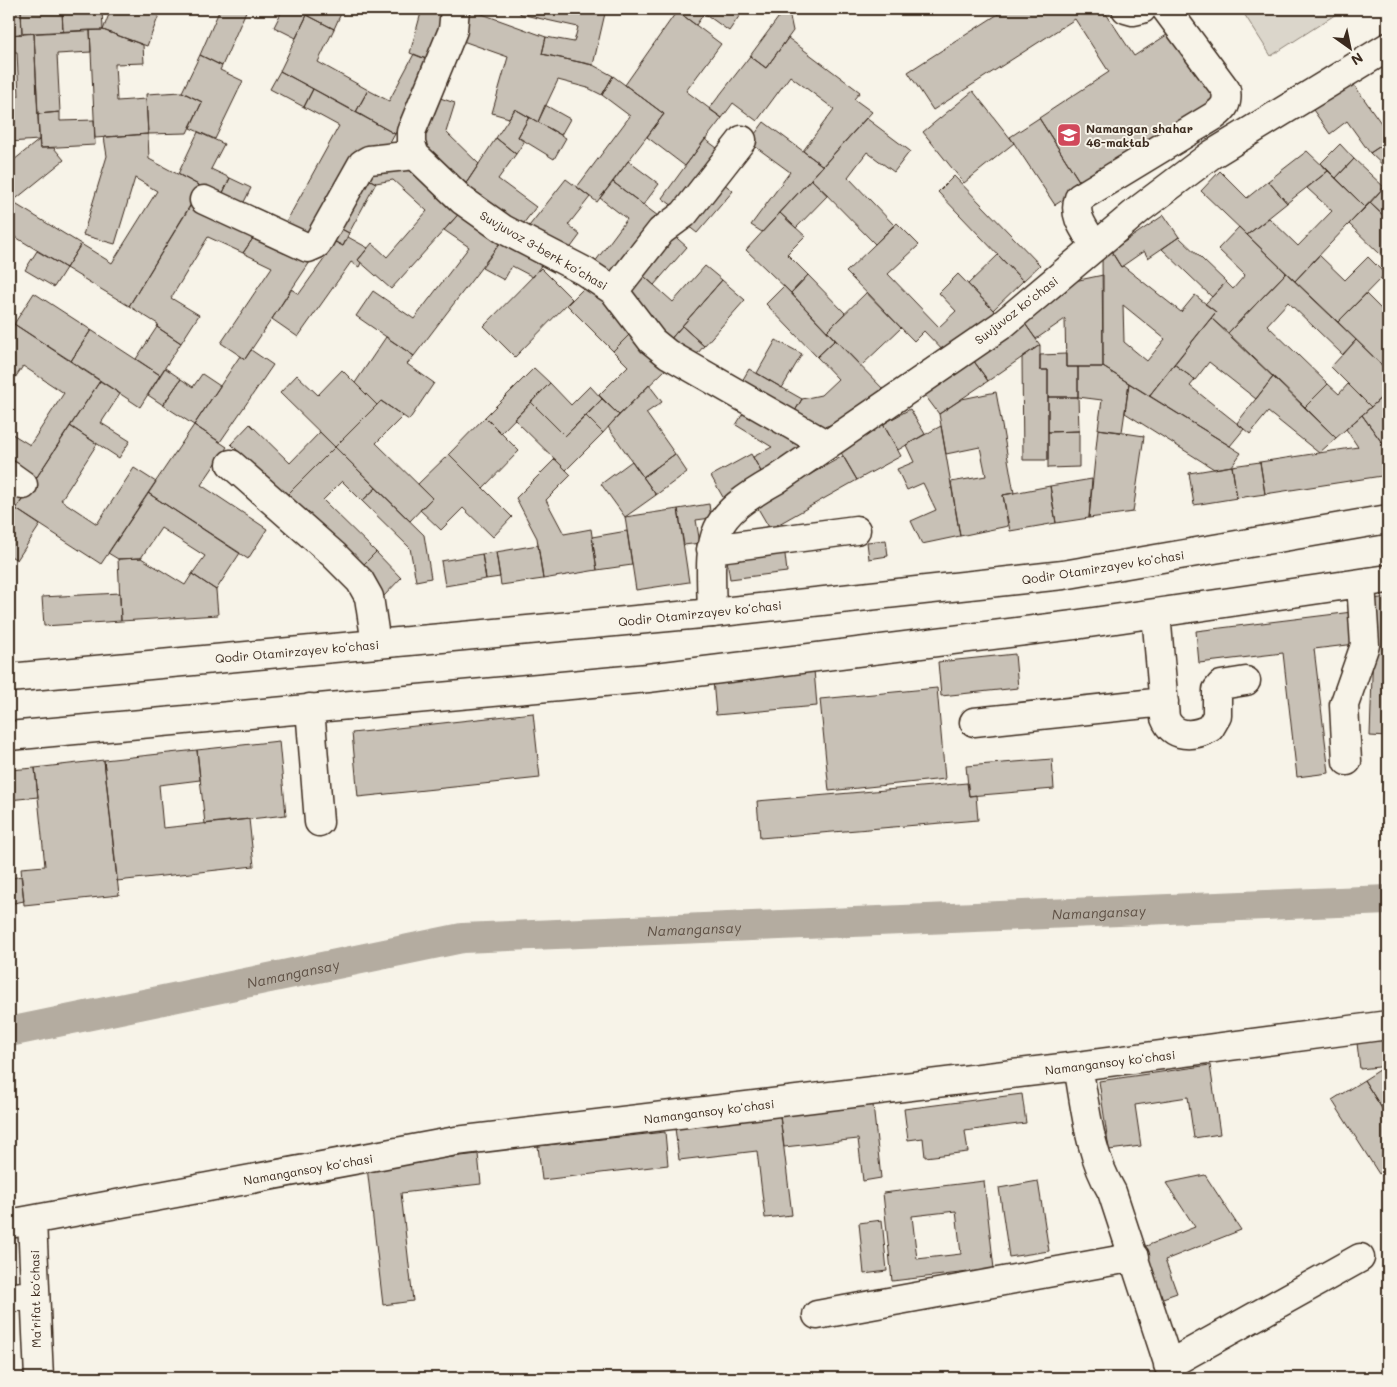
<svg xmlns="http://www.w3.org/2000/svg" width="1397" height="1387" viewBox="0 0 1397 1387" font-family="Mali,sans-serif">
<rect width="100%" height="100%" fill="#f7f3e8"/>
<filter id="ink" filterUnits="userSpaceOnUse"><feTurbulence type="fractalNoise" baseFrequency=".02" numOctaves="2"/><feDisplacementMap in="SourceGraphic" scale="10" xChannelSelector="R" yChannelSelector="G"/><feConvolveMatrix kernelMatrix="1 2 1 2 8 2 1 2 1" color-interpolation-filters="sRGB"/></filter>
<g filter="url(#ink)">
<path fill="#dbd6cb" stroke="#8b8074" d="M1241,9H1344L1271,56Z"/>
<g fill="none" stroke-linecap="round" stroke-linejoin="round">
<path stroke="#b4aca0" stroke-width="30" id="s1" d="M9,1032L462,938L1388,900"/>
</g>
<path fill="#c8c1b6" stroke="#3b2a1e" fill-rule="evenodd" d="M9,9H21L22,34L9,35Z
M21,9H62L63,32L22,34Z
M62,9H102L103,30L63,32Z
M111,9H144L159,15L147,46L103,30Z
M220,9H247L222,66L200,55Z
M283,9H310L296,38L274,27Z
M310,9H343L334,29L307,15Z
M422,9H442V18L428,60L410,53Z
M521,9H606L593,65L542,54L546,37L574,42L578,27L520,14Z
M678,9H707L696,25L677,11Z
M707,9H744L729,31L704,13Z
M1006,9H1103L1134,56L1173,31L1217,99L1083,187L1039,118L1109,72L1075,19L933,110L908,72Z
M471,10L546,37L542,54L593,65L613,76L602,95L588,88L558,80L538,122L515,109L509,118L492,113L508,57L460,40Z
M784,10L789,12L793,31L766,68L750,56Z
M677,11L721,44L686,91L722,118L685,166L647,137L664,114L625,85Z
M307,15L334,29L318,62L368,90L356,112L280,71Z
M90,30L91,52L57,54L60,112L38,114L34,33Z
M90,30H103L143,45L144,63L115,64L117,101L146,99L148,134L95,138Z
M34,33L39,140L9,142V97L19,96L17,52H9V35Z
M788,38L860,92L854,99L872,112L823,166L803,151L834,109L790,76L757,121L733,103L722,118L709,109L750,56L766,68Z
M414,54L434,62L395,134L356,112L368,90L389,101Z
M200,55L222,66L220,70L243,81L215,139L190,128L202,102L182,92Z
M280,71L313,89L304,107L270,89Z
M613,76L664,114L597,202L577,187L630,116L602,95Z
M1350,79L1388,133V141L1370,153L1347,121L1330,134L1311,107Z
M313,89L395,134L385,152L312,241L284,226L339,126L304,107Z
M973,91L1014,143L964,183L923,132Z
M182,92L202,102L187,133L148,134L146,94Z
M434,96L455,103L446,132L479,164L461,191L420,151Z
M545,105L570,119L561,135L538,122Z
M515,109L529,117L518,137L524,142L516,154L496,138Z
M60,112V121L94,120L95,145L40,148L38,114Z
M529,117L566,138L554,159L518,137Z
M866,118L910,151L894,172L867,152L848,177L894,225L875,244L811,179Z
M1039,118L1083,187L1055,205L1010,137Z
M764,122L823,166L762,232L751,225L790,172L749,142Z
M198,132L224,144L211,169L230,178L221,197L178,174Z
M148,134L149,159L202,187L129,306L66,268L81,244L112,263L157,191L135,178L115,244L83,235L107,156L104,137Z
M496,138L516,154L498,179L536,207L517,232L461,191Z
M705,139L725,154L681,212L662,198Z
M39,140L40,148H54L64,160L12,202L81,244L66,268L9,233V164Z
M1388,141V170L1370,153Z
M1340,144L1354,159L1336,178L1321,163Z
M1307,151L1328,171L1287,203L1268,181Z
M414,159L465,207L391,289L358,260L372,243L387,257L427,211L393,180L376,183L359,174Z
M1354,159L1384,187L1365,207L1336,178Z
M628,161L659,184L643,205L613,182Z
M1220,171L1247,198L1268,181L1287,203L1247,235L1201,191Z
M1328,171L1365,207L1295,281L1247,235L1269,218L1298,246L1332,211L1307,188Z
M359,174L376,183L349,233L332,224Z
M954,176L1040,265L1023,281L938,192Z
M230,178L251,188L241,208L221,197Z
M566,179L590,197L568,225L580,235L563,258L526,230Z
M718,179L733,191L697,233L682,221Z
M811,179L828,195L796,228L780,213Z
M613,182L662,219L611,286L589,270L627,219L600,198Z
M1384,187L1388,191V220L1370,203Z
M194,199L258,231L243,253L208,237L171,298L199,315L181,343L157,327L158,324L129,306Z
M1370,203L1388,220V249L1382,256L1349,224Z
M465,207L506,235L414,356L356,316L373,291L414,319L469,247L444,230Z
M780,213L805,236L787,254L808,275L791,293L746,250Z
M1164,215L1179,237L1148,258L1144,251L1121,267L1111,251Z
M897,223L919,245L888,274L939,327L956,311L939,293L958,274L997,314L950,358L924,331L914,341L846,272Z
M332,224L349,233L343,246L325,236Z
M1239,227L1286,273L1228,333L1211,318L1216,312L1205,304L1226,282L1233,289L1245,275L1218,249Z
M258,231L312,259L245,359L221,343L272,267L243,253Z
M670,232L687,247L654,285L637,270Z
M506,235L547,257L533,277L512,266L504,280L482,268Z
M348,237L368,248L358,260L361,263L359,267L351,262L298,337L272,319L291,289L299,294L330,251L326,249L331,240L343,246Z
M1179,237L1226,282L1212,297L1162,249Z
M37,251L66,268L54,287L25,270Z
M1111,251L1121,267L1123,266L1181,312L1195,295L1216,312L1149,396L1103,367L1102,256ZM1123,305L1165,339L1147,361L1124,342Z
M998,255L1023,281L993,310L968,284Z
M1319,255L1345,280L1368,257L1385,274L1338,322L1295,281Z
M705,266L722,280L668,342L651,328L626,283L637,270L673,302Z
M541,268L572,299L515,357L484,326Z
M1286,273L1356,340L1343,355L1288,302L1267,325L1328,384L1305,407L1228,333Z
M808,275L845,313L827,331L791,293Z
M1103,275V367H1066L1065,319L1036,339L1023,321L1065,292V283Z
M722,280L745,300L704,346L682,326Z
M587,285L633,331L613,351L567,305Z
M784,286L835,340L817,357L766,304Z
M867,292L901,328L861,366L827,331Z
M34,293L91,330L71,361L14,324Z
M1366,294L1388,316V371L1338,322Z
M1021,318L1040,345L988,381L969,354Z
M1211,318L1273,377L1256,399L1209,362L1195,380L1174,364Z
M14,324L100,381L35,480L9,463V432L30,445L64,393L23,366L9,387V332Z
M682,326L704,346L690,362L668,342Z
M157,327L181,343L160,375L136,359Z
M91,330L160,375L140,407L71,361Z
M633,331L669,366L619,415L599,395L628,366L613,351Z
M386,337L414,356L407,364L434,383L409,420L381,401L377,405L355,383Z
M776,340L802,354L782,388L757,373Z
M835,340L889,395L845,420L824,427L791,418L802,399L821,395L838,379L817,357Z
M1356,340L1388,371V391L1371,407L1331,367Z
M1040,345V370H1048V460H1023L1022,357Z
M251,350L273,365L220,442L194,425L240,356L245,359Z
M1066,354V367H1078V397H1048V370H1040V355Z
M973,360L988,381L939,414L924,394Z
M1174,364L1195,380L1190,386L1244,429L1230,446L1149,396Z
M1078,367H1103L1129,383L1122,432L1098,429L1102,400L1078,397Z
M165,368L181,379L163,405L148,395Z
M534,368L550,383L501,433L485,417Z
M749,369L802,399L791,418L738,388Z
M342,370L377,405L335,447L280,393L297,375L318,395Z
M202,374L220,386L194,425L163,405L181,379L193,387Z
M1273,377L1336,438L1319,453L1268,412L1250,434L1237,423Z
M100,381L120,394L101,423L130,441L119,458L70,426Z
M550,383L571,405L590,386L602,399L565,436L531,402Z
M1129,383L1241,453L1232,466L1214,469L1125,413Z
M1328,384L1339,394L1348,384L1371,407L1336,438L1305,407Z
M649,385L662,402L646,413L675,454L643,477L608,427Z
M996,392L1014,493L1003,495L1008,526L960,536L951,482L986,476L980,447L946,454L939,414L962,399Z
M1385,394L1388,399V451L1362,415Z
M1048,397H1078L1079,431L1048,432Z
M602,399L619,415L603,433L586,416Z
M381,401L403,416L376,443L432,498L410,521L335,447Z
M531,402L565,436L586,416L603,433L566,470L514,419Z
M750,402L808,436L794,460L764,477L753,457L772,447L736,425Z
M910,409L925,434L898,450L883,424Z
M1362,415L1388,451V475L1265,494L1260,462L1358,447L1346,429Z
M485,417L519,451L483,488L449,454Z
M250,424L290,463L320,432L335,447L285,497L231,444Z
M883,424L901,456L857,480L839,449Z
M194,425L227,447L201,485L267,529L248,559L148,493Z
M70,426L97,444L61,500L97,524L134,468L156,482L101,564L16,509Z
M941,426L960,536L922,544L911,521L936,510L923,483L907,490L897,469L914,462L906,445Z
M1098,429L1144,436L1133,512L1089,518Z
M1079,431V467L1048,468V432Z
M335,447L376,488L362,501L342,481L323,500L376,552L358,570L285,497Z
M449,454L512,517L493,537L463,508L441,530L420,510L432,498L418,484Z
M675,454L687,472L656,495L643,477Z
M751,454L764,477L724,499L711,476Z
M843,456L857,480L770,529L756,505Z
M555,459L571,475L546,500L564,534L591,529L597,570L543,579L537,538L516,498Z
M632,461L656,495L625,517L601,484Z
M1260,462L1265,494L1237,498L1232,466Z
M1232,466L1237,498L1194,505L1189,473Z
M9,479L28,491L16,509L40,525L17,560L9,555Z
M1092,479L1089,518L1056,523L1050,486Z
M1050,486L1056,523L1010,531L1003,495Z
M376,488L424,535L431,578L416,581L410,548L362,501Z
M148,493L240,553L216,590L192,574L205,556L161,528L141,558L118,559L108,553Z
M709,504L711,518L696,520L700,543L684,545L678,509Z
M678,509L689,582L636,590L625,517Z
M627,531L632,565L597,570L592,537Z
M886,540L888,556L869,559L867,542Z
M538,545L543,579L501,585L496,552Z
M784,546L787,572L730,579L726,554Z
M376,552L401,578L384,596L358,570Z
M496,552L500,577L486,579L482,554Z
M482,554L486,579L445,586L441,561Z
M141,558L185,585L192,574L216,590L218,615L121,621L118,559Z
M120,593L121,621L44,626L42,597Z
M1388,597V737L1370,736L1374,617L1372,599Z
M1352,612L1356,644L1314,649L1329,773L1297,777L1283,653L1199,663L1196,631Z
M1015,654L1018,688L941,696L938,662Z
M814,670L817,706L716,715L713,680Z
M937,688L945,779L829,791L820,699Z
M533,713L540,778L358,797L352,733Z
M279,741L286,815L205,824L197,750Z
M197,750L200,780L159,785L163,828L249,819L254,866L117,881L104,760Z
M1052,759L1054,789L969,796L966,766Z
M104,760L119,895L24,905L21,868L45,866L35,768Z
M35,768L38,797L9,800V770Z
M967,783L969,796L976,795L978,820L760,838L757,801Z
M21,876L24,901L9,904V879Z
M1388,1040V1066L1360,1069L1357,1043Z
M1210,1065L1220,1134L1194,1138L1188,1097L1135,1105L1141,1146L1109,1150L1099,1081Z
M1386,1066H1388V1118L1364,1080Z
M1364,1080L1388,1118V1168L1379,1174L1332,1100Z
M1022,1094L1026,1123L965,1131L968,1152L925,1157L923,1138L908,1140L904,1109Z
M873,1105L881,1178L863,1181L858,1139L784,1147L780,1116Z
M780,1116L792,1215L765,1218L757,1151L679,1160L675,1128Z
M665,1132L668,1165L542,1180L538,1146Z
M478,1154L481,1184L401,1193L413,1301L383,1305L367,1167Z
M1205,1175L1241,1230L1165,1260L1177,1293L1160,1299L1141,1248L1195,1227L1166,1183Z
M984,1181L994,1269L892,1281L883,1193ZM956,1211L961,1254L917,1259L912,1216Z
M1038,1181L1049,1251L1009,1257L999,1188Z
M882,1220L887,1271L864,1274L859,1223Z"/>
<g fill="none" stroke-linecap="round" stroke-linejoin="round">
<defs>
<path id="minor" d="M455,9L453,30L411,132V144L415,155L462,200L503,229L584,271L614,291L652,341L668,354L827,445
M1126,9L1133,11L1142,9
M204,200L308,248L317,244L362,164L369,160L415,155
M1095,246C1086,231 1072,216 1079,198L1214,116C1225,108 1228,103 1226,90L1166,9
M614,291L661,231L684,214L742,140
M231,464L334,555L360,581L369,597L376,644
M9,475L23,485
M711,549L856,530
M712,613C710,537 704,520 776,480L1002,325L1141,208L1211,155L1388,47
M1156,613L1165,718C1173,738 1193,737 1210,728L1217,716V690L1221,685L1246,681
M310,708L319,822
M974,722L1164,702
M9,736L648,678L1074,625L1388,579
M1347,761L1344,705L1365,645L1361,583
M1078,1066C1086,1110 1089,1153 1112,1192L1173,1378
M32,1220L39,1378
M9,1224L456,1141L1078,1066L1388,1025
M9,1298L34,1294
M817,1315L1135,1257
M1168,1365L1360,1258"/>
<path id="major" d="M9,678L712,613L1063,575L1388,519"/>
</defs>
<use href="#minor" stroke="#3b2a1e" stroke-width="31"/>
<use href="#major" stroke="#3b2a1e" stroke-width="31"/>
<use href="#minor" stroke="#f7f3e8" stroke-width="28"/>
<use href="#major" stroke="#f7f3e8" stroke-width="28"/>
</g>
</g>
<defs>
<symbol id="school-square" viewBox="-11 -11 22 22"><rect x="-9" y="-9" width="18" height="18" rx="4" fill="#d1495b" stroke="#f7f3e8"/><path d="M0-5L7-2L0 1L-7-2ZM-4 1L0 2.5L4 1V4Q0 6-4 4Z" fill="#fff"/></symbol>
</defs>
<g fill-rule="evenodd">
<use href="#school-square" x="1055" y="121" width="28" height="28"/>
</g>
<g text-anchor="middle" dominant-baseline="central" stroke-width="4" stroke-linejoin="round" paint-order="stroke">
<g font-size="12" font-weight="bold" fill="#3b2a1e" stroke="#f7f3e8" text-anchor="start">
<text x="1086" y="128">Namangan shahar<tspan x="1086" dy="14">46-maktab</tspan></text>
</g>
<g font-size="12" fill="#3b2a1e" stroke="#f7f3e8">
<text transform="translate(544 250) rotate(30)">Suvjuvoz 3-berk koʻchasi</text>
<text transform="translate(1016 310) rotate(-38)">Suvjuvoz koʻchasi</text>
<text transform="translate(1103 567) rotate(-9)">Qodir Otamirzayev koʻchasi</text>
<text transform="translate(700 613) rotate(-6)">Qodir Otamirzayev koʻchasi</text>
<text transform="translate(297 651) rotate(-5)">Qodir Otamirzayev koʻchasi</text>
<text transform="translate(1110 1062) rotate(-7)">Namangansoy koʻchasi</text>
<text transform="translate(709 1111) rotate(-7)">Namangansoy koʻchasi</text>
<text transform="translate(308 1169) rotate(-10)">Namangansoy koʻchasi</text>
<text transform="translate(35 1299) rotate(-91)">Maʻrifat koʻchasi</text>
</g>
<g font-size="14" font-style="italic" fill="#5f5145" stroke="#f7f3e8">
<text stroke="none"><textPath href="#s1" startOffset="1100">Namangansay</textPath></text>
<text stroke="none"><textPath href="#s1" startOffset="695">Namangansay</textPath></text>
<text stroke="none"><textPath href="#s1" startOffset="290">Namangansay</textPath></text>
</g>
</g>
<rect width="1397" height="1387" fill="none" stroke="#f7f3e8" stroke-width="30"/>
<rect x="15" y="15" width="1367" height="1357" fill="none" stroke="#3b2a1e" stroke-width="2" filter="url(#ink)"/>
<g transform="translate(1350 48) rotate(147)" stroke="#f7f3e8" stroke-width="4" paint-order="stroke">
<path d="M0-4L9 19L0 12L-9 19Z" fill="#3b2a1e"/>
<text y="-8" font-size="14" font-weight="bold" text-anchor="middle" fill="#3b2a1e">N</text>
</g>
</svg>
